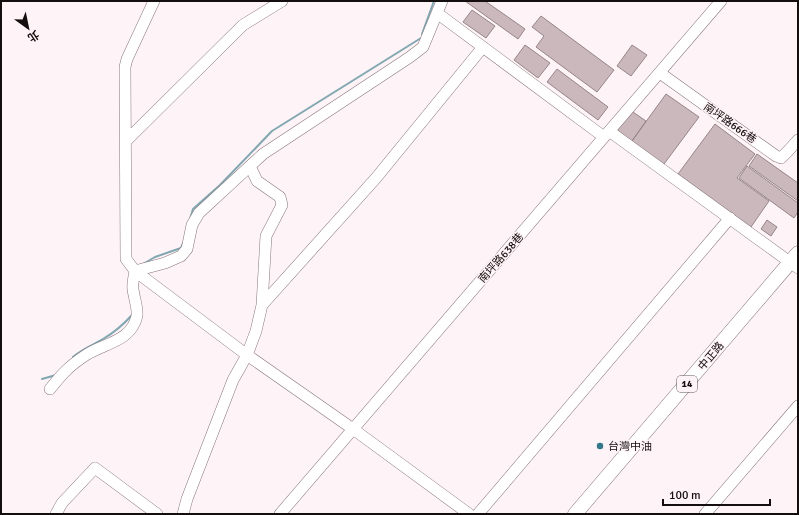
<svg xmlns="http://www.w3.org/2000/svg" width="799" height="515" viewBox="0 0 799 515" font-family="Signika,'Noto Sans TC',sans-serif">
<rect width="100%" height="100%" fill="#fef3f6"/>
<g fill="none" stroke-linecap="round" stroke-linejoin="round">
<path stroke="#81a7b1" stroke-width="2" d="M422,34L434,1
M190,219L193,209L220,185L272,131L421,38
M143,264L155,257L181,248L183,243
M73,357C82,349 93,345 103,339C115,332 123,325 132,315
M42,379L56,375"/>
</g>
<path fill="#cab8bc" stroke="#958589" d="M465,1H485L525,29L518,39Z
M472,10L495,26L486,38L463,22Z
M541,16L614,70L597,92L536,47L544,36L532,27Z
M525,45L550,63L538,78L514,60Z
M632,45L647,55L631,76L617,66Z
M557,69L608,107L598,120L547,82Z
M666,94L699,117L664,164L632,141Z
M630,110L646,121L632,141L616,129Z
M715,124L755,154L737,178L769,201L751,227L678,174Z
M757,154L798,183V201L749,166Z
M747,166L798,203V212L794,218L739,178Z
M767,220L777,227L771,236L761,229Z"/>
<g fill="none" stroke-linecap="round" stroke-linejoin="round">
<defs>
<path id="minor" d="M154,1L127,59L125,67L126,259L135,271L247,355L353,429L469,514
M437,13L604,137
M660,73L776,156L781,158L788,151L798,140
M609,131L798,268
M125,142L243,25L282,1
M262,305L376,178L483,47
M50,389C62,374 69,366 86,355C104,343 131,342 137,316C138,308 134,298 133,289C132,284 134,277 135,271L165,263L181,256L187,249L192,225L199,213L263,154L410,57L423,47L442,1
M56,514L62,503L95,468L157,514
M183,514L187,499L233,380L247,355L256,331L262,305L266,236L282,205L280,197L257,181L250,166
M280,514L721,1
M478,514L730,218
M705,514L798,406"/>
<path id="major" d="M575,514L798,253"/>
</defs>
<use href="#minor" stroke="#87767b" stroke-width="12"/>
<use href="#major" stroke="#87767b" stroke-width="15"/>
<use href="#minor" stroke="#fff" stroke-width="11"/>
<use href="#major" stroke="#fff" stroke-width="14"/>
</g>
<circle fill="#347788" stroke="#fef3f6" stroke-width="1.5" cx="600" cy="446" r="4"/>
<g text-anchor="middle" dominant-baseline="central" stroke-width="3" stroke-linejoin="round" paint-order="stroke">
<rect fill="#fef3f6" stroke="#5a5354" stroke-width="1" x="677" y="376" width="20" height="16" rx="3"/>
<g font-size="10" font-weight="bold" fill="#140e0f">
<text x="687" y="384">14</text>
</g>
<g font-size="11" fill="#140e0f" stroke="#fef3f6">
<text transform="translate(730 123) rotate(35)">南坪路666巷</text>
<text transform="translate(501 258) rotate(-49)">南坪路638巷</text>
<text transform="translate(711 356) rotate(-50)">中正路</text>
</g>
<g font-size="11" fill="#140e0f" stroke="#fef3f6" text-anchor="start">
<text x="608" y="446">台灣中油</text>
</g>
</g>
<rect width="799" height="515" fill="none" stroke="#140e0f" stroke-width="4"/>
<g transform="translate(28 28) rotate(147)" stroke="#fef3f6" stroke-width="3" paint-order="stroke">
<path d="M0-3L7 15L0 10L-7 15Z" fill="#140e0f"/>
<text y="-6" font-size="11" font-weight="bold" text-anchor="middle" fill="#140e0f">北</text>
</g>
<path d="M663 499v6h107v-6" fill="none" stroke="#140e0f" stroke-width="2"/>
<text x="669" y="499" font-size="12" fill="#140e0f" stroke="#fef3f6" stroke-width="3" paint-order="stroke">100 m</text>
</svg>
